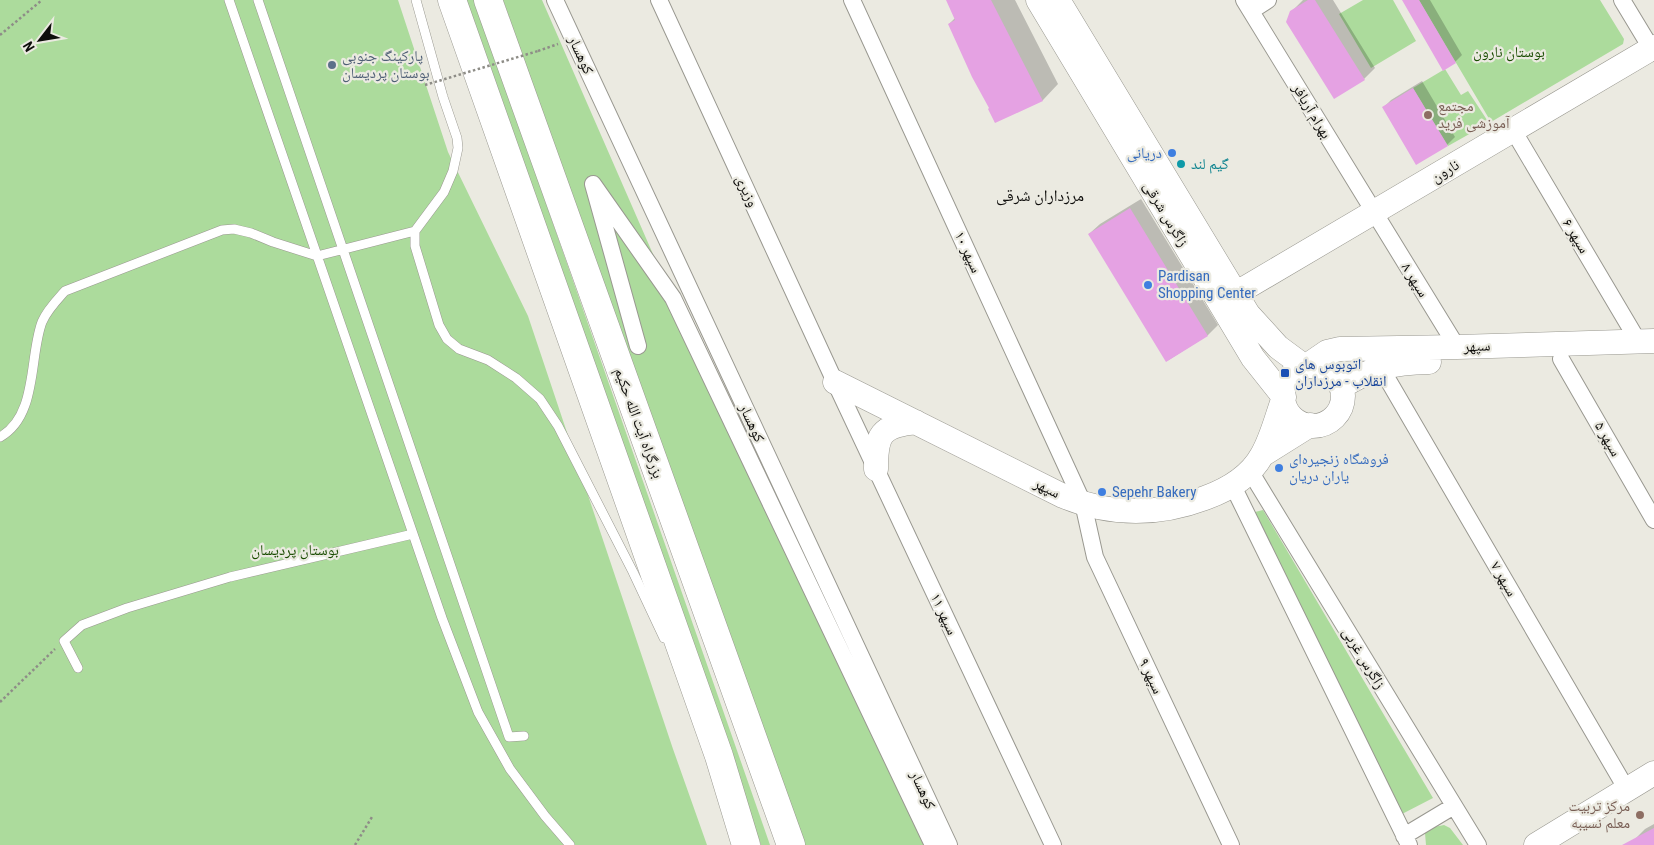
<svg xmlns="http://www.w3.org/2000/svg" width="1654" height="845" viewBox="0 0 1654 845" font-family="'Roboto Condensed','Noto Naskh Arabic',sans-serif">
<rect width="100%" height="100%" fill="#ebeae1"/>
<path fill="#acdb9c" d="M0,0H398L448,152L528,316L673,749L707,845H0Z
M464,0H475L770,845H761L641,499Z
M503,0H542L663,277L936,845H802Z
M1363,0H1393L1416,41L1371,68L1339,14Z
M1419,0H1600L1624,39L1623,44L1491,122Z
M1445,69L1461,95L1468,91L1489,123L1448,146L1413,88Z
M1263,510L1433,798L1402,814L1255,512Z
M1444,825L1450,828L1463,845H1426L1425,833L1434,827Z"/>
<path fill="#0003" d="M947,0H1015L1058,84L1043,100L995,122L991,108L949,24L955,18Z
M1303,0H1333L1375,68L1364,79L1291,12Z
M1404,0H1430L1462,55L1455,62L1443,69Z
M1422,81L1455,137L1447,145L1383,108L1391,100Z
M1141,199L1218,325L1208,335L1167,361L1089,234L1100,224Z
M1654,824V845H1637L1634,840L1645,829Z"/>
<path fill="#e5a2e3" d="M946,0H991L1043,101L995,123L988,109L989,108L972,77L948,24L955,20Z
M1308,0H1315L1365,80L1334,99L1286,22L1290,11Z
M1402,0H1419L1456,63L1443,71Z
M1413,88L1448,146L1416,165L1382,107Z
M1130,208L1208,336L1166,362L1088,234Z
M1654,828V845H1622Z"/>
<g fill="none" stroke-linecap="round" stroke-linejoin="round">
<defs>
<path id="lane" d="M229,0L442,618L478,712L510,769L545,816L570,845
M258,0L509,737L524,736
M416,0L443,97L457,138L458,148L453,171L444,192L415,231V246L439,325L447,339L459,349L488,360L516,378L540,399L558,426L633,572L664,638
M0,437C38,416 29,356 42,322C47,310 57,300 65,291L222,230L234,229L251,233L273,242L317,256L415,231
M78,668L64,641L82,625L127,608L230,577L413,534"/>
<path id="street" d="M555,0L949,845
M659,0L835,382L1053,845
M852,0L1083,503L1095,557L1231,845
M1244,0L1457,347
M1622,0L1654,53
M1251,11L1268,0
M1513,130L1638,341
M638,346L593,184L673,298L933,845
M1561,359L1654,520
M1381,368L1627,790
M1250,471L1478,845
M1233,486L1409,845
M1404,836L1454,806"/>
<path id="secondary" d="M1058,0L1248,314L1278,347L1305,367L1327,352L1340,349L1457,347L1654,341
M1235,294L1654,47
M1283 396a30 30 0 1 1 60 0a30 30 0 1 1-60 0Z
M835,382L1063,496C1111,516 1157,516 1205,498C1227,490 1250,477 1262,455C1272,438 1277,416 1284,397L1253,358L1038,0
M1341,387C1373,367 1392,363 1429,362
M1262,455L1310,425
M876,469C876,435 880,426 916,422
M1536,845L1654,773"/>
<path id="highway" d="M452,0L719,756L746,845
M488,0L791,845"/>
</defs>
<use href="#lane" stroke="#999890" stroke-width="10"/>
<use href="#street" stroke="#999890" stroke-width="18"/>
<use href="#secondary" stroke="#999890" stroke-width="25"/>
<use href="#highway" stroke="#999890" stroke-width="29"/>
<path stroke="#8e8d87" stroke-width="2.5" stroke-dasharray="2.5 2.5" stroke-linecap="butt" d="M0,35L42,0
M538,51L558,44
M0,702L55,649
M355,845L372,817"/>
<use href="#lane" stroke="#fff" stroke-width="9"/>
<use href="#street" stroke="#fff" stroke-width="16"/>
<use href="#secondary" stroke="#fff" stroke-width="24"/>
<use href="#highway" stroke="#fff" stroke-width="28"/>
<path stroke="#8e8d87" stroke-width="2.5" stroke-dasharray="2.5 2.5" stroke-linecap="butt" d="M425,85L538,51"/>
</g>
<circle fill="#5c6f8a" stroke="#ebeae1" stroke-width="2" cx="332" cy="65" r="5"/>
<g fill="#8d6e63" stroke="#ebeae1" stroke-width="2">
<circle cx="1428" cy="115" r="5"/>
<circle cx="1640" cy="815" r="5"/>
</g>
<g fill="#3f7fe0" stroke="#ebeae1" stroke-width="2">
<circle cx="1172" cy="153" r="5"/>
<circle cx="1148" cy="285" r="5"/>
<circle cx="1279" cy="468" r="5"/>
<circle cx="1102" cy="492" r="5"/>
</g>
<circle fill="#0f9aa8" stroke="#ebeae1" stroke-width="2" cx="1181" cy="164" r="5"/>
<rect fill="#1a4fb4" stroke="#ebeae1" stroke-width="2" x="1280" y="368" width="10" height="10" rx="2.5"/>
<g text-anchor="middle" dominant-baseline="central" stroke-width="4.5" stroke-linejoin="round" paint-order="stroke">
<g font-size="15" fill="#194c00" stroke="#ebeae1">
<text x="1509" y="52">بوستان نارون</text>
<text x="295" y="550">بوستان پردیسان</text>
</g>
<g font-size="15" fill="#0e0d0b" stroke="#ebeae1">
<text transform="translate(581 55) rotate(65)">کوهسار</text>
<text transform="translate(1312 111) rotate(59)">بهرام آریافر</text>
<text transform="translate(1445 171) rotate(-31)">نارون</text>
<text transform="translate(747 191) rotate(65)">وزیری</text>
<text transform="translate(1166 214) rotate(59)">زاگرس شرقی</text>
<text transform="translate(1576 236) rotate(59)">سپهر ۶</text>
<text transform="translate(968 252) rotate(65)">سپهر ۱۰</text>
<text transform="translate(1415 280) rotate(58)">سپهر ۸</text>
<text transform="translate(1477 346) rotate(-2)">سپهر</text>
<text transform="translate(639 423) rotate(70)">بزرگراه آیت الله حکیم</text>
<text transform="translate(752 423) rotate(65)">کوهسار</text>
<text transform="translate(1608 439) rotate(60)">سپهر ۵</text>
<text transform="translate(1047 488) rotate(26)">سپهر</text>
<text transform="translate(1504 579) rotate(60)">سپهر ۷</text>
<text transform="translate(944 614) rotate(65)">سپهر ۱۱</text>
<text transform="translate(1364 658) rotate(59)">زاگرس غربی</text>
<text transform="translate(1151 676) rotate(65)">سپهر ۹</text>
<text transform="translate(923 790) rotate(65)">کوهسار</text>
</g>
<g font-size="15" fill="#4e5e75" stroke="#ebeae1" text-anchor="start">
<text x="342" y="56">پارکینگ جنوبی<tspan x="342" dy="17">بوستان پردیسان</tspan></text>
</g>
<g font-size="15" fill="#785e54" stroke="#ebeae1" text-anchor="start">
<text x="1438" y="106">مجتمع<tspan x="1438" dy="17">آموزشی فرید</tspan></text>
<text x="1630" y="806" text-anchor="end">مرکز تربیت<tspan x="1630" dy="17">معلم نسیبه</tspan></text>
</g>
<g font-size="15" fill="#366cbe" stroke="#ebeae1" text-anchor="start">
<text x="1162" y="153" text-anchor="end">دریانی</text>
<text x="1158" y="276">Pardisan<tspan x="1158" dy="17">Shopping Center</tspan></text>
<text x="1289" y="459">فروشگاه زنجیره‌ای<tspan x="1289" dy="17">یاران دریان</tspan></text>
<text x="1112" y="492">Sepehr Bakery</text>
</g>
<g font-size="15" fill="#0d838f" stroke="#ebeae1" text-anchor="start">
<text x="1191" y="164">گیم لند</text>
</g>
<g font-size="15" fill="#164399" stroke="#ebeae1" text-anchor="start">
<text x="1295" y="364">اتوبوس های<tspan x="1295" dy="17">انقلاب - مرزداران</tspan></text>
</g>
<g font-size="16" fill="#0e0d0b" stroke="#ebeae1">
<text x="1040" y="195">مرزداران شرقی</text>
</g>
</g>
<g transform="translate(40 40) rotate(239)" stroke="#ebeae1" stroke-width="4" paint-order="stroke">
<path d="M0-4L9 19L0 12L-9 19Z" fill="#0e0d0b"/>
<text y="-8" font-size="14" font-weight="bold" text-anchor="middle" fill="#0e0d0b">N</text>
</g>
</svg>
